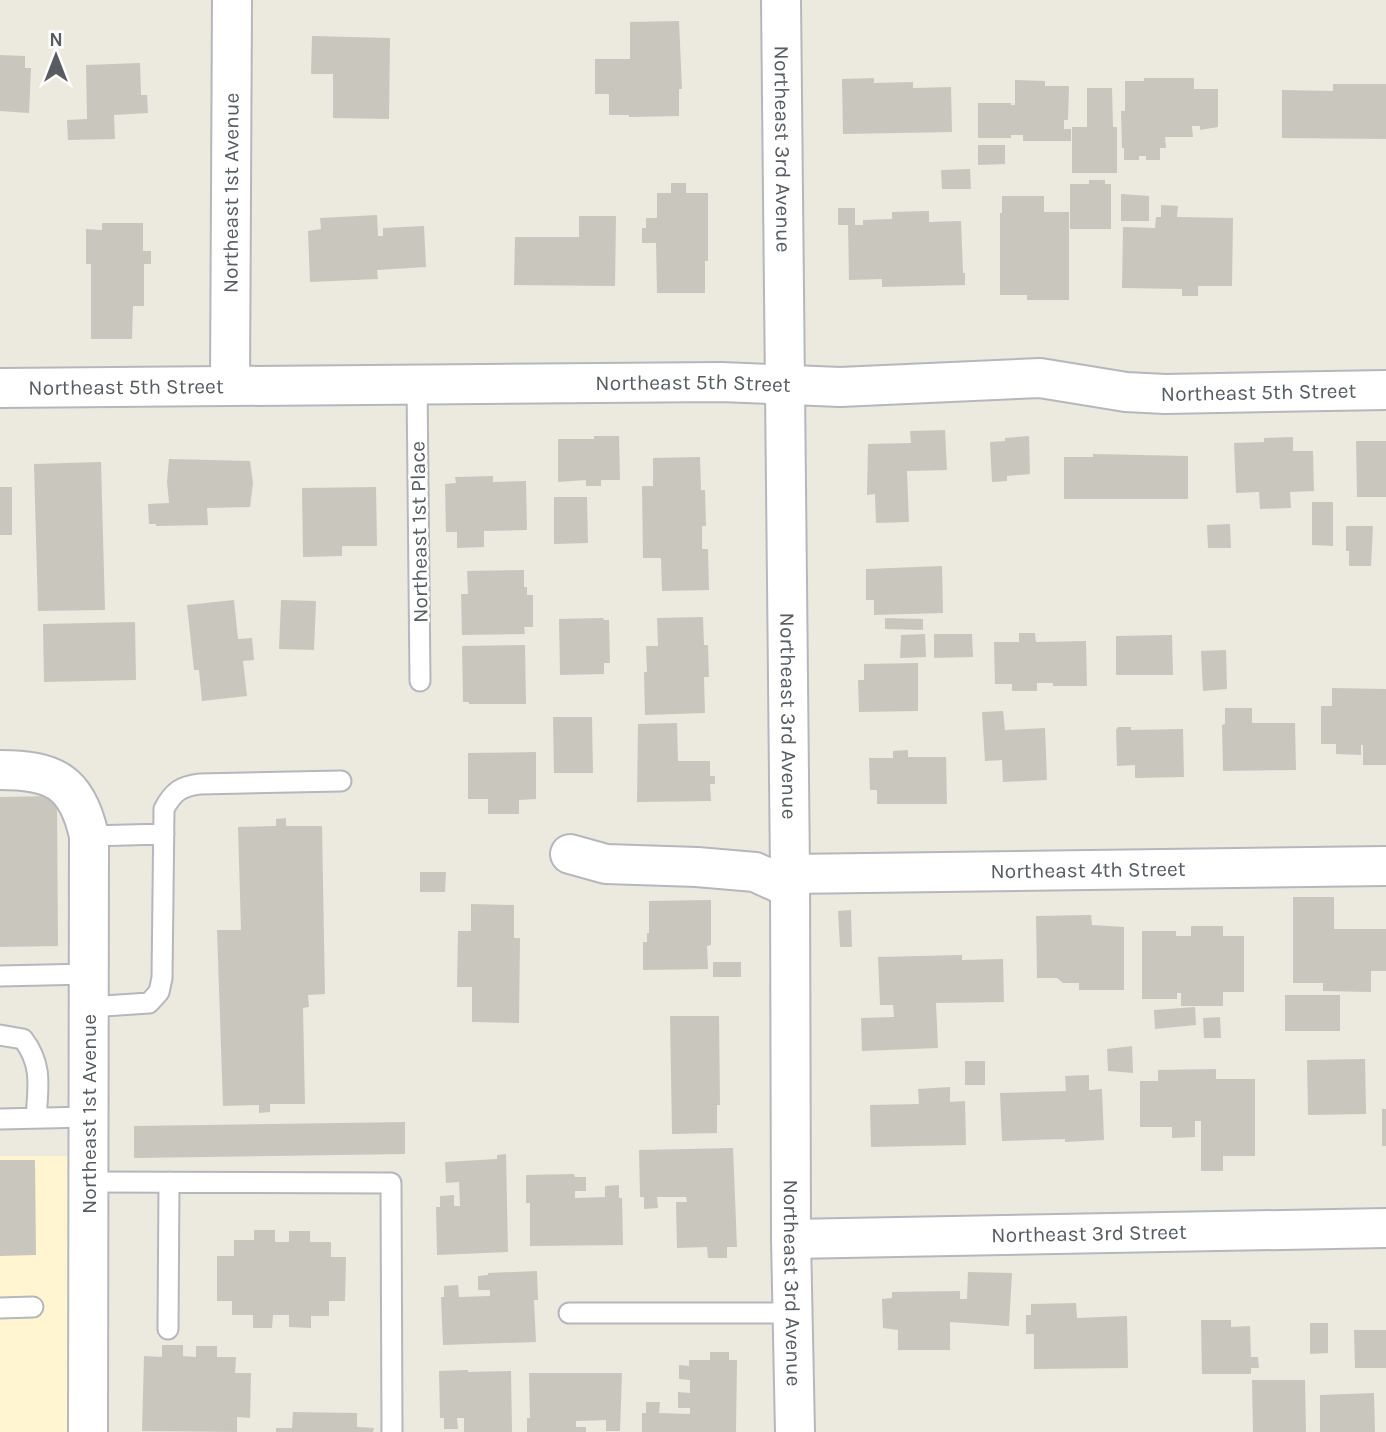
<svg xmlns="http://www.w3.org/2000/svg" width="1386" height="1432" viewBox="0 0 1386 1432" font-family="Karla,sans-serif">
<rect width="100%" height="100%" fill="#ece9df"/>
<path fill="#fff5d1" d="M0,1156H78V1432H0Z"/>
<path fill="#c9c6be" d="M679,21L682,89H679V116L629,117V115H609V94H595V59H630V22Z
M312,36L390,38L389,119L333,118V74H311Z
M0,55L25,56V68H31L29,113L0,111Z
M140,63L141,95H147L148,113L114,115L115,139L68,140L67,120L87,119L86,65Z
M874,78V83L913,82V88L951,87L952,132L843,134L842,79Z
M1144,78H1194V89H1218V127L1200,130V126H1192L1193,137H1165L1166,148H1160V160H1146V156H1139V160H1124V148H1122L1121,111H1125V81H1144Z
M1015,80L1045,81V86H1069L1068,120H1064V129H1071V141H1023V135H1011V138H978V103H1011V105H1015Z
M1333,84H1386V139L1282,138V90L1333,91Z
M1087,88H1112L1113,127H1117V173H1072V127H1087Z
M978,145H1005V164L978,165Z
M970,169L971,189H942L941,170Z
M1089,180H1105V184H1111V229H1070V184H1089Z
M671,183H686V193H708V261H705V293H657L656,243H642V228H646V218H657V193H671Z
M1121,194L1149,196V221H1121Z
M1002,196H1044V212H1069V300H1027V295H1000V213H1002Z
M1161,205L1178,206L1177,217L1233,218L1232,286H1198V296H1182V289L1122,288L1123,227L1155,228L1156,217H1161Z
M838,208H855V225H863V220L892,219V212L929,211V222L961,221L963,273H965V285L882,287V279L849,280L848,225H838Z
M377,215L378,236H383V228L424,226L426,267L377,270L378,279L310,282L308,231L321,229L320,218Z
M579,216H616L615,286L514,285L515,237H579Z
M102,223H143V251H151V264H144V306H133L132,339H91V264H86V229L102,230Z
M945,430L947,470L907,471L909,522L876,523L875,494L867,495L868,444L911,443L910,431Z
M594,436H619L620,480H601V486H586V480L558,482V439H594Z
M1029,436L1030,474L1007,476V481L992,482L990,442L1005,441V438Z
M1293,437V451H1313L1314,491L1290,492L1291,508L1260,509L1259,492L1236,493L1234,443L1264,442V438Z
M1356,441H1386V497H1357Z
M1093,454L1188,456V499H1064V457H1093Z
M700,457L701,490H705L706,526H702V549H708L709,590L662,591L661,558H643L642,486H653V458Z
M169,459L250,461L253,483L250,507L207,508L208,525L156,526V524H149L148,504L169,503L167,482Z
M101,462L105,610L38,611L34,464Z
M493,476V482L526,481L527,530L484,531V547L457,548V532H446L445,484L456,483L455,477Z
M0,487H12V535H0Z
M376,487L377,546H342V556L303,557L302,488Z
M554,497H587L588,543L554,544Z
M1312,502H1333V546L1312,545Z
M1230,524L1231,548H1208L1207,525Z
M1346,526H1373L1371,566H1349V551H1346Z
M942,566L943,613L874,615V600H866V569Z
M524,570V587H527V595H533V627H524L525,634L462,635L461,594H468L467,571Z
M234,600L238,639L252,638L254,660L243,661L247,696L202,701L199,670H194L187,605Z
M281,600L316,601L314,650L279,649Z
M703,617L704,645H708L709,677H704L705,713L645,715L644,672H647L646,646H658L657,618Z
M603,618L604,620H609L610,663H604V674L560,675L559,619Z
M885,618L923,619V630L885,629Z
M135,622L136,680L44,682L43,624Z
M1019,633H1035L1036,642L1086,641L1087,686H1053V683H1037V691H1012V684H995L994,642H1019Z
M925,634L926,657L900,658L901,635Z
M934,634H972L973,657L934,658Z
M1172,635L1173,675H1116V636Z
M525,645L526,704H469V702H463L462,646Z
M1226,650L1227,689L1203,691L1201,651Z
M918,663V711L859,712L858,680H864V664Z
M1332,688L1386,689V765H1363V745H1361V755L1336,754V744H1321V706H1332Z
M1225,708H1252V723H1295L1296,770L1223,771L1222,725L1225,724Z
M1003,711L1005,730L1045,728L1047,780L1003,782L1002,760L985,761L982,712Z
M553,717H592L593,773H554Z
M677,723L678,761H710V776H715V784H710L711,801L637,802L638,724Z
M1118,727H1131V730L1183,729L1184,777L1135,778V765L1117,766L1116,730Z
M908,750V757H946L947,804H877V790H870L869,758H893V751Z
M536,752V799L519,800V814H488V799H468V753Z
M53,796L57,801L58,946L0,947V797Z
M286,818V826H322L325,994L308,995L309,1007L303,1008L305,1104H270V1112L259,1113V1105L223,1106L217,930H241L238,827L276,826V819Z
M420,872H446L445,892H420Z
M1293,897H1334V929H1386V971H1371V992L1323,991V983H1293Z
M711,900V945L707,946L708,969L643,970V942H647V933H649V901Z
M471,904L514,905V938H520L519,1023L472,1022V987H457L458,931H471Z
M851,910L852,947H840L838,911Z
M1091,915L1092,925L1124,927V990H1079V983H1063L1057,978H1037L1036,916Z
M1191,926H1223V936H1244V992H1223V1006H1181V993H1177V999H1142V931H1176V936H1191Z
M962,955V960L1003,959L1004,1002L936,1003L938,1048L862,1051L861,1018L894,1017L893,1005H880L878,957Z
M713,962H741V977H713Z
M1285,995H1340V1031H1285Z
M1195,1007L1196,1025L1155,1029L1154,1010Z
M670,1016H719L720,1105H717V1133L672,1134Z
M1220,1017L1221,1038H1204L1203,1018Z
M1132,1046L1133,1073L1108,1071L1107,1049Z
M1365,1059L1366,1114L1308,1115L1307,1060Z
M965,1061H985V1085H965Z
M1216,1069V1079H1255V1156H1223V1171H1201V1121H1195V1137L1172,1138V1127H1140V1081H1158V1070Z
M1089,1075V1090L1102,1089L1104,1140L1065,1142V1139L1002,1141L1000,1093L1066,1091L1065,1076Z
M950,1087V1102L965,1101L966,1145L871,1147L870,1105L919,1104L918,1089Z
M1382,1109H1386V1146H1382Z
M405,1122V1154L134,1158V1126Z
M733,1148L737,1247H727V1258H708L707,1247L677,1248L676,1202H687L686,1197H657L658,1208L644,1209V1197H640L639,1150Z
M506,1154L508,1252L437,1255L436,1207H440V1196L454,1195V1206H460L459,1182L446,1183L445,1162L497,1159V1155Z
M0,1160H35L36,1255L0,1256Z
M574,1174L575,1177H586V1191H575V1198L605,1197V1186L619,1185V1198H622L623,1245L530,1246V1203H526V1175Z
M254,1230H275V1242H289V1231H310V1242H331V1257H346L345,1301H329V1316H311V1328L289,1327V1315H273L272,1328H253V1315H232V1301H217V1256H234V1240H254Z
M537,1271L538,1300H534L536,1342L443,1345L441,1297H444V1286L458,1285L459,1297L490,1296V1290H478V1276L488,1275V1273Z
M968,1272L1012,1273L1009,1326L950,1322V1350H898V1330L883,1328L882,1299L892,1298V1292L960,1291V1299H967Z
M1076,1303L1077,1318L1127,1316L1128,1368L1034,1369V1334H1026V1315H1031V1304Z
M1201,1320H1231V1327L1250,1326L1251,1357H1258L1259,1368H1251V1374H1202Z
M1310,1323H1328V1353L1310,1354Z
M1354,1330H1386V1368H1355Z
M162,1345H183V1356L196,1357V1346H217V1357H236L235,1373H251L250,1418L237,1417V1432L142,1431L144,1356L162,1357Z
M710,1352H729V1360H737L736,1432H642V1413H646V1402H660L659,1413L690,1414V1408H678V1392L690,1393V1380L679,1379V1365L689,1366V1360H710Z
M468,1370V1372L511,1371L512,1432H464V1418H457L458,1429H444V1418H440L439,1371Z
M529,1373H622L620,1431H606V1420L576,1421V1427H586V1432H527V1418H530Z
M1252,1380H1305L1306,1432H1253Z
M1374,1393L1375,1432H1320V1395Z
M293,1412L357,1413V1427L374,1428L373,1432H276V1428H292Z"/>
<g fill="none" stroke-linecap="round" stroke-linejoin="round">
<defs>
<path id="service" d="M417,384L420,681
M89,836L164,834
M0,976L89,974
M89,1007L149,1003L159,992L162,978L164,809C173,792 181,786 200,784L341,781
M0,1035L23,1039C43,1065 38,1087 36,1118
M0,1119L89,1117
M89,1182L391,1183L392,1432
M0,1308L33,1307
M569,1313H792
M168,1329L169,1182"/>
<g id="minor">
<path id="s1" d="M781,0L790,874L791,1239L795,1432"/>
<path id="s2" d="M230,385L232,0"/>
<path id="s3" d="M0,388L721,382L840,387L1040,378L1126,392L1165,394L1386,390"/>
<path d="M0,770C53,770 77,781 89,836L88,1432"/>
<path d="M570,854L606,864L697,867L755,872L790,888"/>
<path id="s4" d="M790,874L1386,866"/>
<path id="s5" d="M791,1239L1386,1228"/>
</g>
</defs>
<use href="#service" stroke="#b5b7bd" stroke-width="23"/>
<use href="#minor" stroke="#b5b7bd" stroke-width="42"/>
<use href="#service" stroke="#fff" stroke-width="19"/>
<use href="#minor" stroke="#fff" stroke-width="38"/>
</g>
<g text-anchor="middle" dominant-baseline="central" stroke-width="5" stroke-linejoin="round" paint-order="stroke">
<g font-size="21" fill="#585c61" stroke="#fff">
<text stroke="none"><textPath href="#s1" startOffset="149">Northeast 3rd Avenue</textPath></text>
<text stroke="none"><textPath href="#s2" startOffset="192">Northeast 1st Avenue</textPath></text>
<text stroke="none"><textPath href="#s3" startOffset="693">Northeast 5th Street</textPath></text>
<text stroke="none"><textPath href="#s3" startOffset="126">Northeast 5th Street</textPath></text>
<text stroke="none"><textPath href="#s3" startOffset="1260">Northeast 5th Street</textPath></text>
<text transform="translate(419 532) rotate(-91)">Northeast 1st Place</text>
<text stroke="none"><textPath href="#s1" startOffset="716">Northeast 3rd Avenue</textPath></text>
<text stroke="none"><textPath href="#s4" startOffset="298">Northeast 4th Street</textPath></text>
<text transform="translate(89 1114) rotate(-90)">Northeast 1st Avenue</text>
<text stroke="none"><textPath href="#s5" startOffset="298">Northeast 3rd Street</textPath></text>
<text stroke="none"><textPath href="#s1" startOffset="1283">Northeast 3rd Avenue</textPath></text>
</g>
</g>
<g transform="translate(56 56)" stroke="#ffffff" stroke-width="5" paint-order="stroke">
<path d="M0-5L12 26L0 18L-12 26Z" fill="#585c61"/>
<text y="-10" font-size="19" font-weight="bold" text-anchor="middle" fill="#585c61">N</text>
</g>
</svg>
